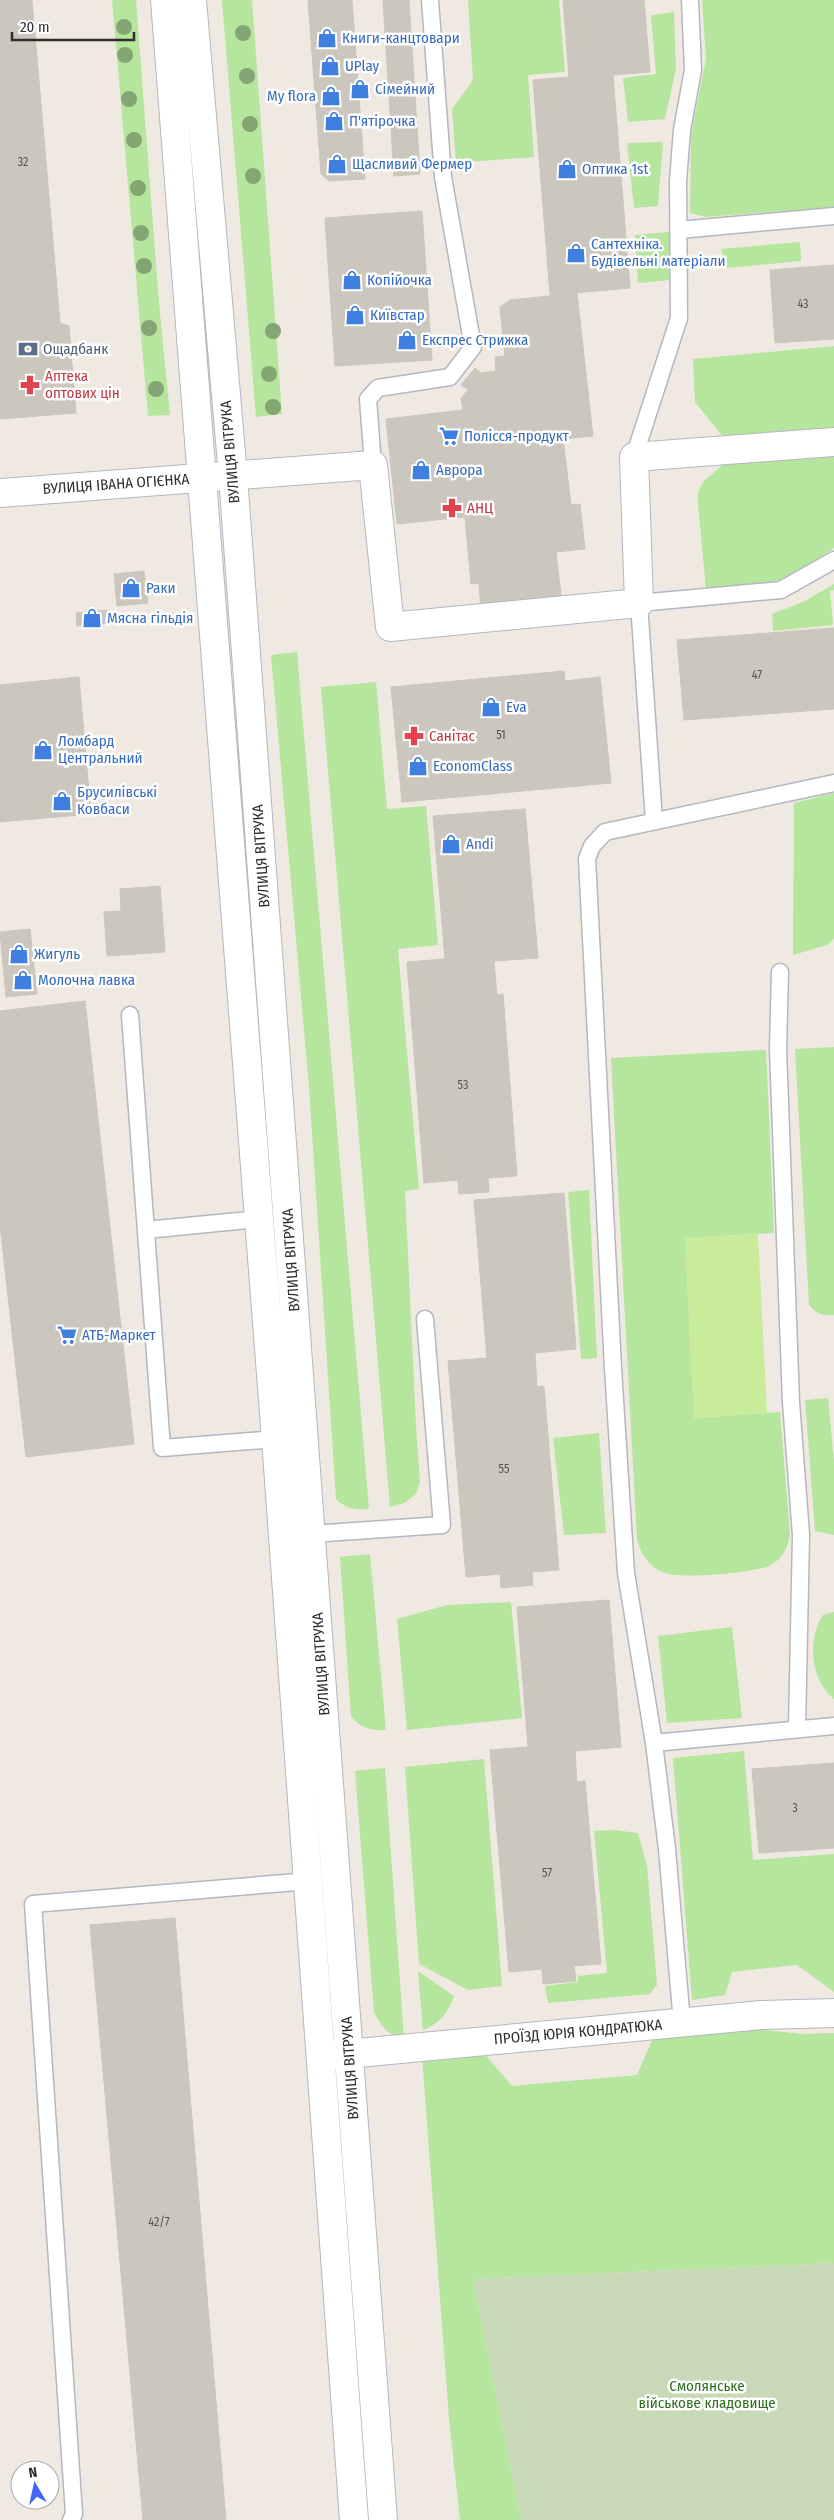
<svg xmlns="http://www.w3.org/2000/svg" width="834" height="2520" viewBox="0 0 834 2520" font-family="'Fira Sans Condensed',sans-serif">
<rect width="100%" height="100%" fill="#efe9e1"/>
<path fill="#b6e59e" d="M112,0H136L159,303L170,415L148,416Z
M222,0H252L282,414L256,417Z
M468,0H559L565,72L528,75L534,157L456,163L452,109L473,80Z
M702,0H834V207L706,217L690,213L691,134L706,59Z
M674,12L676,68L665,119L628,122L623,78L656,74L651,15Z
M663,142L658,206L634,208L627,143Z
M669,232L670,280L638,283L635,235Z
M800,242L801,261L727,268L721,249Z
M834,346V430L723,437L695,402L693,359Z
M834,454V548L784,580L706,589L698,505V493L703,482L726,462Z
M834,584V590L830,591L833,625L773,631L772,614L803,602Z
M297,652L369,1509C355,1510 346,1509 336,1499L309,1087L271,655Z
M376,682L387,809L426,806L438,945L398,949L419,1189L405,1191L416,1425L420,1482L416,1494L404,1503L390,1507L321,687Z
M834,793V939L827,945L793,955L794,803Z
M834,1047V1315C822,1316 817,1314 809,1305L795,1049Z
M766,1050L774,1233L685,1238L694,1418L780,1412L790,1534C788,1547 783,1558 771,1565C758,1573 679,1579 665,1573C649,1567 641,1555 637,1539L611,1058Z
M589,1190L597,1358L581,1359L568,1192Z
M828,1398L834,1460V1535L815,1531L805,1400Z
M599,1433L606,1533L564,1535L553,1438Z
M370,1554L386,1730C370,1731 362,1728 351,1717L340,1557Z
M511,1602L522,1718L407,1730L397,1619L447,1605Z
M834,1612V1699C810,1680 807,1640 823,1615Z
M732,1627L742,1718L667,1723L658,1636Z
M744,1751L753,1860L834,1854V1992L797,1965L732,1972L725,1995L692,2000L673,1758Z
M484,1759L502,1986L468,1990L419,1964L405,1767Z
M385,1768L404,2039C388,2036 381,2026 374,2012L355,1771Z
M613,1830L638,1833L647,1866L657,1985L650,1994L548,2003L545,1986L578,1982V1976L607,1973L594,1831Z
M418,1971L454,1996C448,2013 440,2023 423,2030Z
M744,2028L802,2034L834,2033V2263L473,2279L521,2520H460L449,2419L422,2056L484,2053L512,2086L637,2075L653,2038Z"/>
<path fill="#c8d9b8" d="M834,2263V2520H521L473,2279Z"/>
<path fill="#c9ec9a" d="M758,1234L767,1413L694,1418L685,1238Z"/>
<path fill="#cbc7bf" stroke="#cbc5ba" d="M0,0H32L60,323L0,328Z
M308,0H352L365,179L329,181L321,174Z
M383,0H409L420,174L394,176Z
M563,0H644L650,72L613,75L630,288L550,295L533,80L569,77Z
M422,211L432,360L335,366L325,218Z
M834,265V339L775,343L770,270Z
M577,293L593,436L563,439L571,505L580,504L585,549L556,552L562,604L481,612L479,583L471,584L465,517L397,524L386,419L463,410L461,398L468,390L461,385L475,368L481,373L496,371L495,357L505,356L500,307L510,300Z
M60,323L69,326L76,413L0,419V328Z
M144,571L148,603L117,606L114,574Z
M107,610L108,623L77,626L76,613Z
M834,628V709L684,720L677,640Z
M564,671L565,681L600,677L611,783L402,802L391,687Z
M79,677L91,814L0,822V685Z
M525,809L538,958L494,961L497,995L503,994L517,1176L488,1178L489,1192L459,1194L458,1180L424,1183L407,962L445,959L433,816Z
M160,886L165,952L107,956L104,912L121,911L120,889Z
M30,929L37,994L6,997L0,932Z
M85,1001L134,1444L26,1457L0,1225V1011Z
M564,1193L576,1349L535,1353L537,1387L544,1386L559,1570L532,1572L533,1585L501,1588L500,1574L466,1577L448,1361L487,1358L474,1200Z
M609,1600L621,1747L575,1751L577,1782L585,1781L601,1964L574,1966L576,1981L543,1984L542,1969L509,1972L490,1750L528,1747L517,1607Z
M834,1763V1848L759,1853L752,1769Z
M175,1918L226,2520H143L90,1925Z"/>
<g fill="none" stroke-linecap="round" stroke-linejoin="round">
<defs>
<path id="service" d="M679,230L834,216
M634,457L679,318L678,181L682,130L693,70L690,0
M373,465L368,399L378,388L450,377L473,347L443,177L430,0
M654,821L639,603L781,590L834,560
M780,972L778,1049L791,1402L801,1535L797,1728
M130,1015L162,1448L276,1439
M146,1230L258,1219
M311,1534L442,1525L425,1319
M654,1743L626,1573L613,1368L587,859L592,846L605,832L834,783
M682,2023L667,1849L654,1743L834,1726
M71,2520L74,2514L33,1904L309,1881"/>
<path id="minor" d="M0,493L373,465L390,627L639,603L634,457L834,442
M326,2056L762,2015L834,2013"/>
<path id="secondary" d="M165,0L276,1439L354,2520
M192,0L233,476L383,2520"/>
</defs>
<use href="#service" stroke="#b4b7c1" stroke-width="19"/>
<use href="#minor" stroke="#b4b7c1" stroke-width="30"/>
<use href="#secondary" stroke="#b4b7c1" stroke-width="30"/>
<use href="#service" stroke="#fff" stroke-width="16"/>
<use href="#minor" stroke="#fff" stroke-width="28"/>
<use href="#secondary" stroke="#fff" stroke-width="28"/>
</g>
<g fill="#84a574">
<circle cx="124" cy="27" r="8"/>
<circle cx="243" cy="33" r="8"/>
<circle cx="125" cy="55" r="8"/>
<circle cx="247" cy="76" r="8"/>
<circle cx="129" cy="99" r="8"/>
<circle cx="250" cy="124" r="8"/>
<circle cx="134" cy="140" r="8"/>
<circle cx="253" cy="176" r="8"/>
<circle cx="138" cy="188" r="8"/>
<circle cx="141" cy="233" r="8"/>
<circle cx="144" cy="266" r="8"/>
<circle cx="149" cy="328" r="8"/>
<circle cx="273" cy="331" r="8"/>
<circle cx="269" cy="374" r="8"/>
<circle cx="156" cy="389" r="8"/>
<circle cx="273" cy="407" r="8"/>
</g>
<defs>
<symbol id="shop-bare" viewBox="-9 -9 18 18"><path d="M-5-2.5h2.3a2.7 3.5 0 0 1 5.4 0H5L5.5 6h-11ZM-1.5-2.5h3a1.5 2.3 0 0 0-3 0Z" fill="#3f7fe0" stroke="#fff" stroke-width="2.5" paint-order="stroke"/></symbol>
<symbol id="bank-bare" viewBox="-9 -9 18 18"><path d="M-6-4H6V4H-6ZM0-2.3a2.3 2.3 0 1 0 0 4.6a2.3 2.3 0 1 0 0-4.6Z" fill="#5c6f8a" stroke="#fff" stroke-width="2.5" paint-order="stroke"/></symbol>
<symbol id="pharmacy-bare" viewBox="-9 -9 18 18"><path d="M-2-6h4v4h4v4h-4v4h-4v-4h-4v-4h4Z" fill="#e0444e" stroke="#fff" stroke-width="2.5" paint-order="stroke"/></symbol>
<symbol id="supermarket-bare" viewBox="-9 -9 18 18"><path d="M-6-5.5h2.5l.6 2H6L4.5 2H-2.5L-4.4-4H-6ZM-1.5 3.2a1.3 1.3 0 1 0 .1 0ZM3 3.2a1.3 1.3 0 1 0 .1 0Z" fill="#3f7fe0" stroke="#fff" stroke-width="2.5" paint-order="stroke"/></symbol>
</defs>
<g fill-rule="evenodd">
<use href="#shop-bare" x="313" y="24" width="28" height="28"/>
<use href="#shop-bare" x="316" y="52" width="28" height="28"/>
<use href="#shop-bare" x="346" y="75" width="28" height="28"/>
<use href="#shop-bare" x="317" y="82" width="28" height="28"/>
<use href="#shop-bare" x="320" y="107" width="28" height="28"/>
<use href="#shop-bare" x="323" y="150" width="28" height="28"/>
<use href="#shop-bare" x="553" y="155" width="28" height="28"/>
<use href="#shop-bare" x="562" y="239" width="28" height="28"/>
<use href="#shop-bare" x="338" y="266" width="28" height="28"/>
<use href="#shop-bare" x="341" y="301" width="28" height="28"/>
<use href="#shop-bare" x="393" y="326" width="28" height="28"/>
<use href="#bank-bare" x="14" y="335" width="28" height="28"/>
<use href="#pharmacy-bare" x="16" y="371" width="28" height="28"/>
<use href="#supermarket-bare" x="435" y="422" width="28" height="28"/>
<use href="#shop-bare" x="407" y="456" width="28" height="28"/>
<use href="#pharmacy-bare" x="438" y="494" width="28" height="28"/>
<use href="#shop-bare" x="117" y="574" width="28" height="28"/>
<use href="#shop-bare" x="78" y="604" width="28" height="28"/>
<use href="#shop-bare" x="477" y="693" width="28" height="28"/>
<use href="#pharmacy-bare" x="400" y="722" width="28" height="28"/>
<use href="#shop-bare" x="29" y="736" width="28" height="28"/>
<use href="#shop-bare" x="404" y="752" width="28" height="28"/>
<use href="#shop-bare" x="48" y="787" width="28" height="28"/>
<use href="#shop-bare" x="437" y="830" width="28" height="28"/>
<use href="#shop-bare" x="5" y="940" width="28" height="28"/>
<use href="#shop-bare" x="9" y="966" width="28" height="28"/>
<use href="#supermarket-bare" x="53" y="1321" width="28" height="28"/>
</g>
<g text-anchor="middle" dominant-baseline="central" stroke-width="5" stroke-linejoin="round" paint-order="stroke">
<g font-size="12" fill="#555452">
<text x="23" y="162">32</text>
<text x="803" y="304">43</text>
<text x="757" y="675">47</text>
<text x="501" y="735">51</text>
<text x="463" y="1085">53</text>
<text x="504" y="1469">55</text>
<text x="795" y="1808">3</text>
<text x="547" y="1873">57</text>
<text x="159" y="2222">42/7</text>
</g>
<g font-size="15" fill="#366cbe" stroke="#fff" text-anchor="start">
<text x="342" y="38">Книги-канцтовари</text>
<text x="345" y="66">UPlay</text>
<text x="375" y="89">Сімейний</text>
<text x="316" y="96" text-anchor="end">My flora</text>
<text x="349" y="121">П'ятірочка</text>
<text x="352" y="164">Щасливий Фермер</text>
<text x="582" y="169">Оптика 1st</text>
<text x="591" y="244">Сантехніка.<tspan x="591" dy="17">Будівельні матеріали</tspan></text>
<text x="367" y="280">Копійочка</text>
<text x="370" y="315">Київстар</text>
<text x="422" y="340">Експрес Стрижка</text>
<text x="464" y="436">Полісся-продукт</text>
<text x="436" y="470">Аврора</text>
<text x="146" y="588">Раки</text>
<text x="107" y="618">Мясна гільдія</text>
<text x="506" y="707">Eva</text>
<text x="58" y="741">Ломбард<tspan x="58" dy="17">Центральний</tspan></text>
<text x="433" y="766">EconomClass</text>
<text x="77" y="792">Брусилівські<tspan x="77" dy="17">Ковбаси</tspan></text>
<text x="466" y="844">Andi</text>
<text x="34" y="954">Жигуль</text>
<text x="38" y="980">Молочна лавка</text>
<text x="82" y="1335">АТБ-Маркет</text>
</g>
<g font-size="15" fill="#4e5e75" stroke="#fff" text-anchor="start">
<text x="43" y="349">Ощадбанк</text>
</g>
<g font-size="15" fill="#be3a42" stroke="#fff" text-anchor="start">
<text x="45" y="376">Аптека<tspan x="45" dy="17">оптових цін</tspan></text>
<text x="467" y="508">АНЦ</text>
<text x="429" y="736">Санітас</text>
</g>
<g font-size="15" fill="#2e2e2e" stroke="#fff">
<text transform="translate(230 452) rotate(-95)">ВУЛИЦЯ ВІТРУКА</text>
<text transform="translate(116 484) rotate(-4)">ВУЛИЦЯ ІВАНА ОГІЄНКА</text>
<text transform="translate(261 856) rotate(-94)">ВУЛИЦЯ ВІТРУКА</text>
<text transform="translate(291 1260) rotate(-94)">ВУЛИЦЯ ВІТРУКА</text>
<text transform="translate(321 1664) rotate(-94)">ВУЛИЦЯ ВІТРУКА</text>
<text transform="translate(578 2032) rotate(-5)">ПРОЇЗД ЮРІЯ КОНДРАТЮКА</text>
<text transform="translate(350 2068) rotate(-94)">ВУЛИЦЯ ВІТРУКА</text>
</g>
<g font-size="15" fill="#2c6e1b" stroke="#fff">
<text x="707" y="2386">Смолянське<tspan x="707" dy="17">військове кладовище</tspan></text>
</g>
</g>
<g transform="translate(35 2485) rotate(351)"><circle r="24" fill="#ffffff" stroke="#ababab"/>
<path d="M0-4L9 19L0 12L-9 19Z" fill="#4264fb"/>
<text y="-8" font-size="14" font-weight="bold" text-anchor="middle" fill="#2e2e2e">N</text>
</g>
<path d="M12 32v8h122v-8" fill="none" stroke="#2e2e2e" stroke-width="2.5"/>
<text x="20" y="32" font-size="15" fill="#2e2e2e" stroke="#ffffff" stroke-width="4" paint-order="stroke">20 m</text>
</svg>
